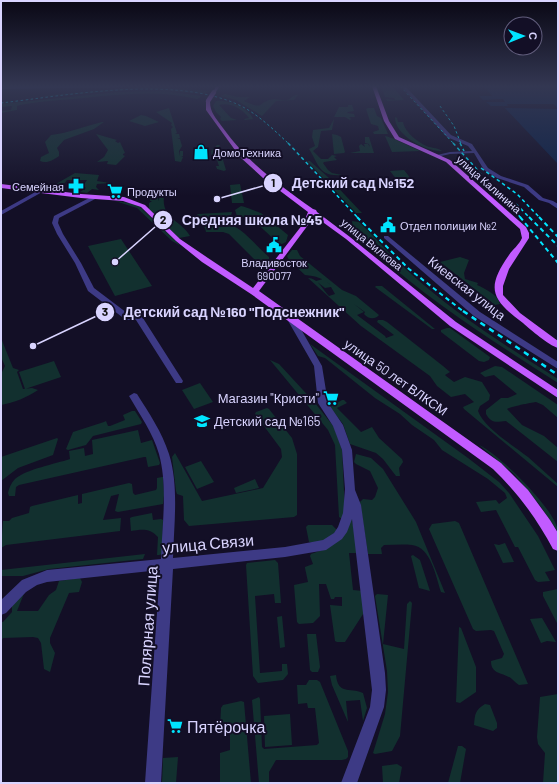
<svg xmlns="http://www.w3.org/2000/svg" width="559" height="784" viewBox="0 0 559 784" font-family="Barlow,sans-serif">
<rect width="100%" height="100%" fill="#130f26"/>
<path fill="#12302f" d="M381,86L394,88L404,100L387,101L386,99L395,100L394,98L385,97Z
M122,87L124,88L134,87H160L209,91L204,94L143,89L41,97L51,95L118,89Z
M164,91L202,96L197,99C159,90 123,94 84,98C63,100 41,101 20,105L17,106V110L1,113V111L11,110L12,106L1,107V104L118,92Z
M225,94L238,97H250L244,101C266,111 256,102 274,99C278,99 283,101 287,100C292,99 293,94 298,95L294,100L276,101L262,116L236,100L220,96Z
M216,101C227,99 250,108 253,119L245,120L244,119L249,118C243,109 230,102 219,105L231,118L237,120L222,121L220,119L221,117L216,112L213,106Z
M348,105H352L354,111L348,112L347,113L354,114L355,117H349L351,119L350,120L345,117H334L339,107H348Z
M169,108L177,133L175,134H179L180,138H177L180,139L182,146L179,151V156L180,151H183V156H181L183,157L181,162L175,161L171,129L173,127L171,125L172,123L156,112Z
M368,108H374L377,116L381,118L388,134H374L373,132L379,130L378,126L371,124L366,109Z
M141,115L146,116L159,122L145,126L129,121Z
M395,117L397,118L398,122H403C405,133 419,143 429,147C434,148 438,148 442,151C426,152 394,135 395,117Z
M334,119L332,130L321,131L318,147L313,151L321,159H328L332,155L337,156L334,157L337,160L324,162L323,163L328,170L332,173L342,175C318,177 319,164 309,149L315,146L312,137L313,130L329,128Z
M102,122H104L94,129L64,140L57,148L59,152V156C53,160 47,164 40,161L41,157L49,153L45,142L51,135C69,133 85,126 102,122Z
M96,134L117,140L115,141L118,143L120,142L125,153L123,154V155L125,156L116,165L107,164L108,161L97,162L104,157L108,150Z
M332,134L337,135L341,137L345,152L344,153L334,154Z
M385,136C389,136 414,148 420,151L392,152Z
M365,137H369L374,153H350L360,151L359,146L361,144L365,147L364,144H368L370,147L369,144L365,143Z
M217,145H220L217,151L220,154V158L223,160L226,170L224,171L217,169L216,166H219L217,160L212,159L211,151Z
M307,161H310L329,178L362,213H356Z
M472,169L475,171L503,200L499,199L467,170Z
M404,170L415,184L401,185L390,171Z
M75,173L99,175L97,181L110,183L97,184L96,187L99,190L92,189L87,193L80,192L86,188L83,186L87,180H67L60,189L49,188Z
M240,184L244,203H232L230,185Z
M151,196H158V201L160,196H164C161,219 182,221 190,236L179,238L149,209V203L152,201H150Z
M115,201L130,203L140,207L181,246L172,241L137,208Z
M241,206C243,206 258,212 261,213L288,235L286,242L282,244L278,243L251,218L237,216L235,210Z
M232,212L231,216L218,220C222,228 229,223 235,227C246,232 259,249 269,257V263L266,268H263L229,234L223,232H206L205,228L194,217L198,214Z
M352,221L359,222C376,238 391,256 409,272C454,313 506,346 558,379V383C488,338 416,293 356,234L353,229Z
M121,239L152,286L115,296L88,246Z
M292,250H297L300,256L342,290L356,296L379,315C375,320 368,319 364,314L365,312L354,304L364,312L357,315L385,336L386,338L394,335L377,322L378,320H383L387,322L443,366L450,372L445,375L446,376L454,382L465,377L482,382L490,395L489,400L480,406L478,411C484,428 514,446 528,457C538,466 548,475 558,484V487L464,409L463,407L474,402L465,394L451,397L437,386L430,376L361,326L308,278C318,278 323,290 329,296L335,294L331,287L325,288L316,281L323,279L332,286C323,278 316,276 305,275L289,260L287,256Z
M460,257L469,260L464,273L465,279L478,283L477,285C486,289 498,295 500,304L495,305L440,262Z
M376,286H382L435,329H432L375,287Z
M447,328H450L490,357L489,360L484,362L479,361L441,332V330Z
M1,338L13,368L19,370L17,372L23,389L32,388L38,390C28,397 13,403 1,405V374L5,366L1,357Z
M310,344L468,458L499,482L509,493L538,536L555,570L545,572L550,581L538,582L535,580L518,547H515L496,510L481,512L476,502L496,500L499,504L507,498L505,493L488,479L442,450L434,440L412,425L400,414L375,398L325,358L318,356Z
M270,360L279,364L315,403L334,427L342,450L345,512L342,519L339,517L335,445L328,430Z
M54,361L61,377L25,389L19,372Z
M495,366L502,367L558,405V418L543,405L536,402C534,402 509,407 507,409L522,425L544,436L558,448V462L506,421C496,422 492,424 486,414V410L501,398H508L517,394L494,375L485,377L480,373Z
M200,383L213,402L194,409L182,390Z
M342,400H344L347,403L337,408L361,432L372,427L379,438L402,459L403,462L399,468L400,476H396L383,459L376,453L350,444L343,424L330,407Z
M267,408L269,409L292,438L297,454V515L294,517L189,526L184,520L183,496L177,494L176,491L172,457L175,453L202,501L263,488L282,457L281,449L255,414L256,412Z
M132,411H135L142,422L141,424L93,436L86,445L68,450L66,449L73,432L104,422L106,421L108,426H110L125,420L123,415Z
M138,430L141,443L152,440L160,463L159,465L148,467L146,457H144L19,485L16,487L15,496H9L8,493C9,488 11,483 15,479C27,469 55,464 70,459L69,451L84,448L85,456L93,454L92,440Z
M57,438L58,439L53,455L18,468L1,481V457Z
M479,445C498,453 558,512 558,532L539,504L514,474Z
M356,454L371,458L383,469L416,522L445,593L441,592C436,577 431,547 412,545C403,544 393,545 384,545L381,548L382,554H368L360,502L363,499L372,500L375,497L378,488L370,471L356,464L354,462Z
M201,461L214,482L197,489L185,467Z
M162,477H163L164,495L163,504L118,512L115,511L119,494L111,496L103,520L121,518L120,531L6,545L1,548L3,521H9L12,518L29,513L30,507L32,506L78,495V504L82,503V494L129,483L132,484L133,493L135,495L156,490L157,488V478Z
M255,479L259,488L236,493L234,488Z
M152,513L153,520L161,519L163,520L162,554L159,555H157L158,537C150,528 142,529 131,531L130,518L132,517Z
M351,514L358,553H349L353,590L363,591L365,611L345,642H337L335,641L330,605L342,606V597H335L334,599H331L326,584H319L320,616L313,623L299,624L297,622L294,585L308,582L305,568V567L313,564L310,556L311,554L328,548Z
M455,521L459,523L528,684L519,685C516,683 514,681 512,679C503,672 491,675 491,661L502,658L504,654L494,631L491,630L476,631L473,629L429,529L432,524Z
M308,525H332L337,530C330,539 320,544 309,542L306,527Z
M505,543L514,562L503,563L494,544L499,545Z
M145,554L143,559L49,569L23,576H1V570Z
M413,555L420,560L430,591L419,588L411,556Z
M275,560L278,563L281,603H275L274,594L255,596L260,673L282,671V664H287L288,674L283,680L258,683L253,676L246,565L247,563Z
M80,578L82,582L79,592L69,593L50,638V643L55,653L50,672L44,669L41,643L38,638L33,637L3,638L1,642V622H3L12,612V606L25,591L17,611H38L49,595L56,590L59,581Z
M558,589V625L543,596V592Z
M377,594L388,595L383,644L404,649L407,604L410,601L412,603L400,736L392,751L375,754L373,753L385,714L388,692L387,671L375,596Z
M282,616L285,647L280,648L277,617Z
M542,618L556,642L547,641L541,643L530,619Z
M459,627L461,628L476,667V692L460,703L456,702Z
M307,634H316L320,667L318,672H312L310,670Z
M336,675C338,695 349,687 363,693L367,708L363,721L360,700L346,701L348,722L332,685L330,676Z
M309,680H317L320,682L348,751V757L346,759L342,760H276L269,772V783H259L252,700L259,697L260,699L262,747L264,749L317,745L319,743L315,708H308L307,703L298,704L297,685H306Z
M558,694V783H543L545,753L538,744L537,737L540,697Z
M241,701L244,702L251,783H220V753L230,750V731L220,729L221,708L223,705Z
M485,704L490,705L497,723V728L493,731L474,725C475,714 475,710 485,704Z
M290,714L292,745L265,747L264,716Z
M458,746H462L466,749L460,783H448Z
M178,757L176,783H162L163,758Z
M397,764L402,767L399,783H383L382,766Z"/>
<path fill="#0c2248" d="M484,86H558V164L503,106H491L486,102H505L503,99L483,100L479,96H492Z"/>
<path fill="#130f26" d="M507,104H554L558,109L505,108L503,106H508Z"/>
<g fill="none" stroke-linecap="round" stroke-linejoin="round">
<path fill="#3d3a85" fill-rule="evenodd" d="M126,86L124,87L1,89V87Z
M401,86H405L451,135L472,144L488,168L501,176L528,185L543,198L553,201L558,204V209L549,203L539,200L524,187L497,178L484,170L474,153L450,154L437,157V155L450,152L472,151L468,146L447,137Z
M39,190L44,191L1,215V211Z
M95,195L98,197L97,198L59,218L58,223L63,234L81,263L94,288L131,316L141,315L183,381L182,383H176L136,320H126L88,291L75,263L57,234L52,223L54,216Z
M384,236H388L480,312L558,362V369L474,316L384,238Z
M288,317H294L322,366L328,403L343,425L352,450L355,490L361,505L385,673L386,690L384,707L357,783H341L370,707L372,690L352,519L347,532L342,539L326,550L285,557L173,569L161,783H145L160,570L47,582L37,585L26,592L6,613L1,615V600L22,580L47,570L161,559C162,525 168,487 159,454C153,433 140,415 129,396L134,393L137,394C149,413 162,432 169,454C179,486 174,524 173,558L285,547L323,540L334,533L338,527L343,513L345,489L342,450L333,426L318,403L314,366L287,319Z"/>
<path fill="#c25bff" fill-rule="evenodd" d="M216,86H220L215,93H213Z
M372,86H376L389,121L399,137L450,160L526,227L529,233V238L509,269L503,286V295L520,313L558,341V348C548,345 531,330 523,323C492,300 485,289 509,255C513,249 519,245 522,238L520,229L446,162L395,139L384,121Z
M206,100L210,101C210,113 216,118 223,128C249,164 277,183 313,209L316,210L317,212L350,237L456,322L558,390V398L450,326L346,239L313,215L308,225L259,291L501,463L528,490L550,520L558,533V551L553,549C537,519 518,493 493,469L251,294L202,262L176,241L141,207L123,201L81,198L1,188V184L81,194L124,197L145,205L180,239L208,258L253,288L303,224L308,212L263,178L240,157L206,110Z"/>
<path stroke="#00e5ff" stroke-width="1" stroke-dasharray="2.5 2.5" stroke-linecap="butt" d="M400,86L454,144
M1,103C70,95 174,75 239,105C258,114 274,130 289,144
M440,106L454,126L461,144"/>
<path stroke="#00e5ff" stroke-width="1.5" stroke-dasharray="3.5 3" stroke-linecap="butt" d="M288,143L358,218
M453,143L521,218
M460,143L464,151
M481,168L517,194L540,218
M516,204L530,218"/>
<path stroke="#00e5ff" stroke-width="2" stroke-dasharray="4.5 3.5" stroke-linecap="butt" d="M357,217L409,269L464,312
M520,217L558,263
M529,217L558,246
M539,217L558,237"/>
<path stroke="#00e5ff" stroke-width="2.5" stroke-dasharray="5.5 5" stroke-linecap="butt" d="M463,311L558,375"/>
<path stroke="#c25bff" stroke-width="4.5" d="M208,101L214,92"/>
</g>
<linearGradient id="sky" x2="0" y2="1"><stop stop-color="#0a0815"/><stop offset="0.44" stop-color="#333752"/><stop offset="1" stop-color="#333752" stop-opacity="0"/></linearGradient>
<rect width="559" height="196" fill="url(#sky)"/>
<defs>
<symbol id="shop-bare" viewBox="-9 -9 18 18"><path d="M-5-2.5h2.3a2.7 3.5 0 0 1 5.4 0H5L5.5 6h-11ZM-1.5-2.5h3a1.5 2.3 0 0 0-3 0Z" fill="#00e5ff" stroke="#130f26" stroke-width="2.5" paint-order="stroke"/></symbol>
<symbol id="pharmacy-bare" viewBox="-9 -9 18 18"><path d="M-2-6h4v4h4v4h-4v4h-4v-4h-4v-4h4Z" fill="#00e5ff" stroke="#130f26" stroke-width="2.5" paint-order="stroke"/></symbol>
<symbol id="supermarket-bare" viewBox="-9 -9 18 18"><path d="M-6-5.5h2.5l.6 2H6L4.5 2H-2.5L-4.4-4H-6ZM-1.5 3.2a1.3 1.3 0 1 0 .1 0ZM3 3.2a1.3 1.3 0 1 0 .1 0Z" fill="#00e5ff" stroke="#130f26" stroke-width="2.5" paint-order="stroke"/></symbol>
<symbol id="civic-bare" viewBox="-9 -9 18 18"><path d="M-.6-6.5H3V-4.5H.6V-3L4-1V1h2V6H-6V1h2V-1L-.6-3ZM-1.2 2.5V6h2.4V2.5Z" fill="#00e5ff" stroke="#130f26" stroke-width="2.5" paint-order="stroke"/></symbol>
<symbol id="school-bare" viewBox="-9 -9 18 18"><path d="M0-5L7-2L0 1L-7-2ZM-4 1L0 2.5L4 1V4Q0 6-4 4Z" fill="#00e5ff" stroke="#130f26" stroke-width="2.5" paint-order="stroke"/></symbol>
</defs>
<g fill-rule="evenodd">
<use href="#shop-bare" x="190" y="141" width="22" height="22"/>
<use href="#pharmacy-bare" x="65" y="175" width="22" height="22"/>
<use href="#supermarket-bare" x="104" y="180" width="22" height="22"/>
<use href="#civic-bare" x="377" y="214" width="22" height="22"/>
<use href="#civic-bare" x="263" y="234" width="22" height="22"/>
<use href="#supermarket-bare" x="320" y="387" width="22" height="22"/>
<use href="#school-bare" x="191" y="410" width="22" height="22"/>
<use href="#supermarket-bare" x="164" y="715" width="22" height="22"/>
</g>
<g text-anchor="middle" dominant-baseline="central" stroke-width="4" stroke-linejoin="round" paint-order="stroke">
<g font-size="11" fill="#d9d4ff" stroke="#130f26" text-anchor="start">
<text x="213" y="152">ДомоТехника</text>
<text x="64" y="186" text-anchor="end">Семейная</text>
<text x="127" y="191">Продукты</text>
<text x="400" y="225">Отдел полиции №2</text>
<text x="274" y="262" text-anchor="middle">Владивосток<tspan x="274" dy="13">690077</tspan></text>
</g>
<g font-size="11" fill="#d9d4ff" stroke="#130f26">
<text transform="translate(489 184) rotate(41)">улица Калинина</text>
<text transform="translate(372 244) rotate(39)">улица Вилкова</text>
</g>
<g font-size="13" fill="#d9d4ff" stroke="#130f26">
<text transform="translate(467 288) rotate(38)">Киевская улица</text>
<text transform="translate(396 377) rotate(35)">улица 50 лет ВЛКСМ</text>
</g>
<g font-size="13" fill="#d9d4ff" stroke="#130f26" text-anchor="end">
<text x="319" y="398">Магазин "Кристи"</text>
<text x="214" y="421" text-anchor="start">Детский сад №165</text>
</g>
<g font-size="16" fill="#d9d4ff" stroke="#130f26">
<text transform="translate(208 543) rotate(-5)">улица Связи</text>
<text transform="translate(147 626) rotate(-86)">Полярная улица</text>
</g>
<g font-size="16" fill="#d9d4ff" stroke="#130f26" text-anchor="start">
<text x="187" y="726">Пятёрочка</text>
</g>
</g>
<path fill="none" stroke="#d9d4ff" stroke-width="1.5" d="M217 199L273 183M115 262L163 220M33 346L105 312"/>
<g fill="#d9d4ff" stroke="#130f26" stroke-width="1.5">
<circle cx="217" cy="199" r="4"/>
<circle cx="115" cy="262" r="4"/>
<circle cx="33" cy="346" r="4"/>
<circle cx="273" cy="183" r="10"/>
<circle cx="163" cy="220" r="10"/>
<circle cx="105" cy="312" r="10"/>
</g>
<g font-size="12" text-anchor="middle" font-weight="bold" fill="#111">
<text x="273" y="187">1</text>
<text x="163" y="224">2</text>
<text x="105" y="316">3</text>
</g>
<g font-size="14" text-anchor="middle" font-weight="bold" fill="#d9d4ff" stroke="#130f26" stroke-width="4" stroke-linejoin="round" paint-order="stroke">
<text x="353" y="188">Детский сад №152</text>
<text x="252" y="225">Средняя школа №45</text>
<text x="234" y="317">Детский сад №160 "Подснежник"</text>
</g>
<rect width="559" height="784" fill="none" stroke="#d9d4ff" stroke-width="4"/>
<g transform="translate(523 36) rotate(89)"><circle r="19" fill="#130f26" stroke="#625e7d"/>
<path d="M0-3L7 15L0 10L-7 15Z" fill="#00e5ff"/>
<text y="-6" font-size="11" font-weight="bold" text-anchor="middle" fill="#d9d4ff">С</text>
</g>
</svg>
